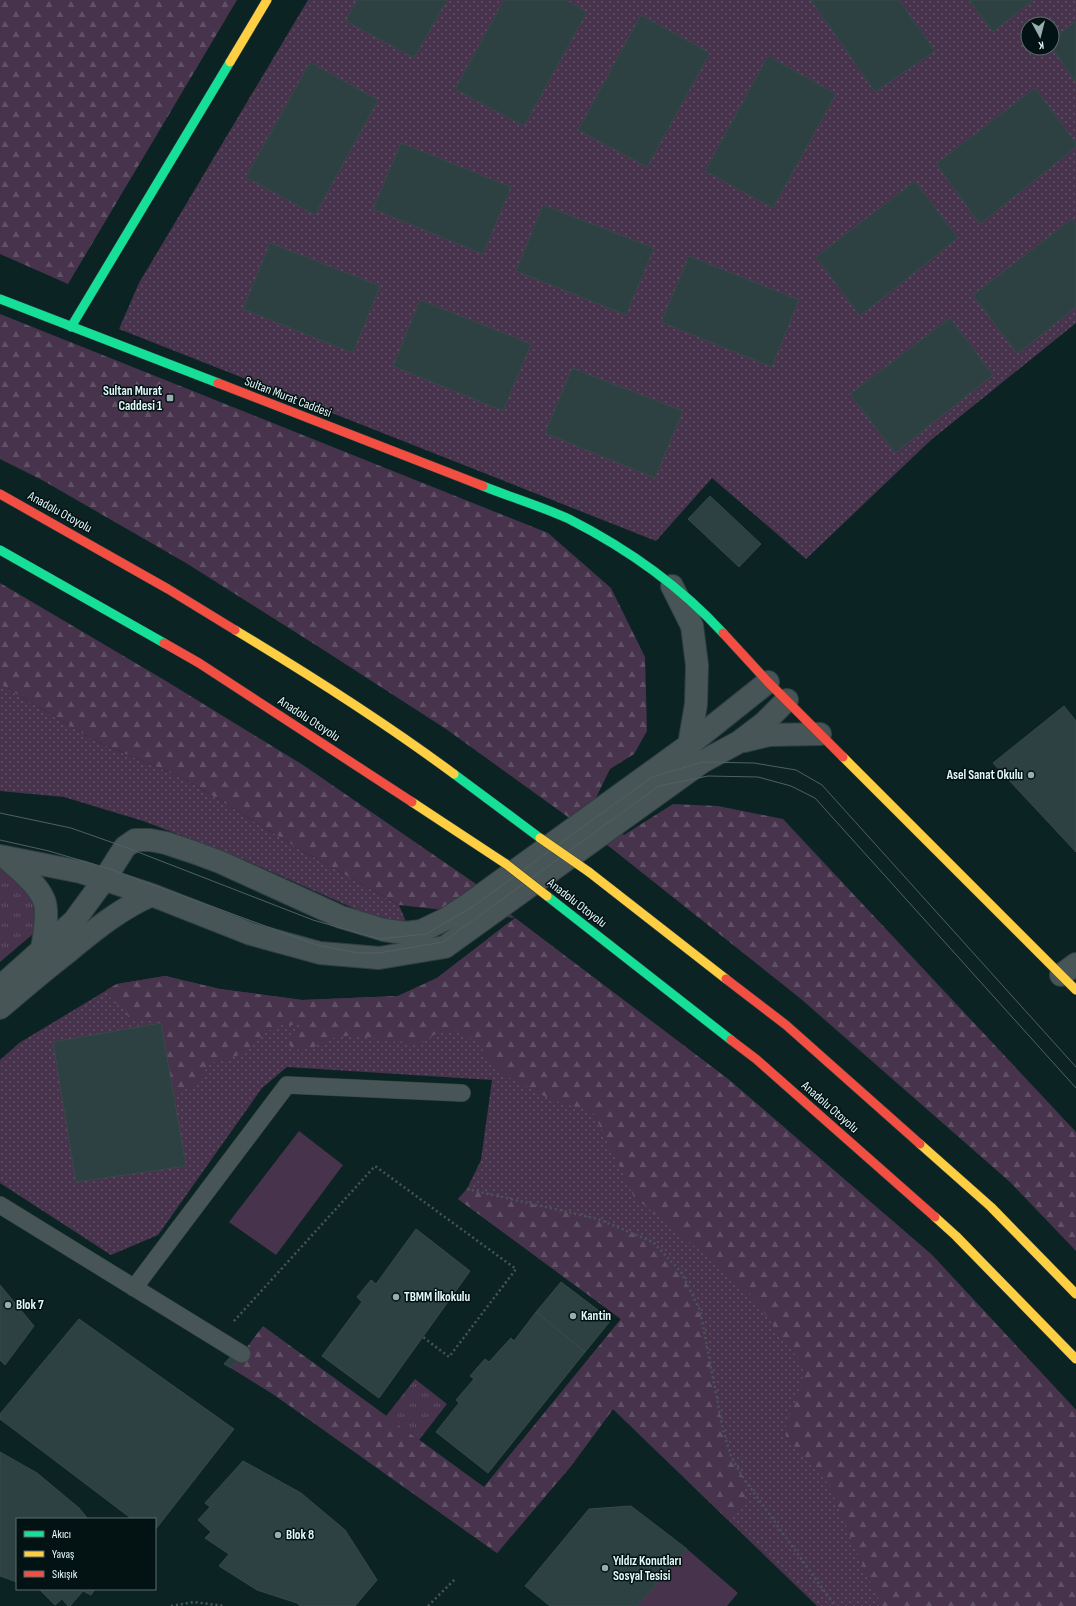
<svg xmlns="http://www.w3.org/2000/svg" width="1076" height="1606" viewBox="0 0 1076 1606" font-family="'Sofia Sans Condensed',sans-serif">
<defs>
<pattern id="grass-dots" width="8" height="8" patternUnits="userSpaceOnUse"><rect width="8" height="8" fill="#47334c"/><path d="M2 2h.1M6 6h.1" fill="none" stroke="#615167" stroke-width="1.8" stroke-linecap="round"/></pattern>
<pattern id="forest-firs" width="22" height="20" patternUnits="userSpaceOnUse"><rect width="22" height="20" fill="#47334c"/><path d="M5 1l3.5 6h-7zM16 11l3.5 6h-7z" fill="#615167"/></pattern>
<pattern id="park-tufts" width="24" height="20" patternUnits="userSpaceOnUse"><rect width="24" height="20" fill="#47334c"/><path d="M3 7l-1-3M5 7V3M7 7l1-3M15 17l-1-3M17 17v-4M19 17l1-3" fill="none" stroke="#615167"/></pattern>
</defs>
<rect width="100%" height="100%" fill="#0c2324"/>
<path fill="url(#grass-dots)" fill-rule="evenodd" d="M308,0H1076V323L931,440L806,559L712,478L656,541L119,329L139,283ZM1028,24H1052V48H1028Z
M0,684L95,741L185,779L301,850L399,905L407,924L387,923L233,855L143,821L64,797L0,791Z
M515,918L728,1079L932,1255L1076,1410V1606H817L613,1409L571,1466L497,1553L273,1394L231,1368L484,1487L621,1319L458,1199L467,1189L481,1160L492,1080L287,1067L262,1088L158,1235L111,1255L0,1183V1060L19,1043L117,984L165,976L220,989L302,1000L398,996L437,978Z"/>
<path fill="url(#forest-firs)" d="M0,0H237L68,284L0,254Z
M0,314L548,533L611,588L645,657L647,731L634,754L610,769L590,810L624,835L673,804L718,806L783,819L1076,1132V1251L1010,1182L801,999L611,848L446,729L322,649L186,563L42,480L0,459Z
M0,583L166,681L303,765L476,884L515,918L728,1079L932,1255L1076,1410V1606H882L868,1578L829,1485L786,1437V1422L797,1399L805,1368L751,1295L671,1226L634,1197L593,1112L552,1100L506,1076L486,1059L480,1043L456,1032L435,1034L426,1041L416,1045L352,1035L328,1039L313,1048L294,1050L289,1045L292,1038L303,1025H278L260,1037L246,1053L210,1063L196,1084L174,1095L161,1023L150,1020L129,1019L125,1009L112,1001L106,990L117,984L165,976L220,989L302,1000L398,996L437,978L515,918L399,905L301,850L185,779L95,741L0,684Z
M467,1189L598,1219L653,1242L681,1272L700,1310L723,1430L731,1456L744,1479L745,1497L740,1509L728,1520L613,1409L571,1466L497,1553L273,1394L231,1368L263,1326L484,1487L621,1319L458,1199Z"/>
<path fill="url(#park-tufts)" d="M0,856L32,882L46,923L0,962Z
M415,1379L447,1404L419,1440L386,1416Z"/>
<path fill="#47334c" d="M299,1131L343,1165L276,1255L229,1222Z
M687,1549L738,1593L727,1606H637Z"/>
<path fill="#2d4042" stroke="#37494a" d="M357,0H447L414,58L346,21Z
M504,0H566L587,12L524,126L455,89Z
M811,0H899L935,51L875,92Z
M969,0H1033L993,32Z
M641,15L710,53L647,167L578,130Z
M1076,21V83L1052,48V40Z
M768,56L836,94L773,208L705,171Z
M310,62L378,100L315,215L246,177Z
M1035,88L1076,143V147L980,224L936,164Z
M401,143L511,187L483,254L373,209Z
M915,181L958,238L860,316L816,257Z
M543,205L654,248L626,315L516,271Z
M1072,219L1076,224V307L1017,354L973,295Z
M270,243L380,286L353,353L243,309Z
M689,256L799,300L772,367L661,322Z
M420,300L531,344L503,411L393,366Z
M950,318L993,375L895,453L850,394Z
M572,368L683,411L655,478L545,433Z
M710,496L761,544L739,567L688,519Z
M1064,706L1076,721V852L993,763Z
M161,1023L186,1166L76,1182L53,1042Z
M416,1229L470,1271L379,1398L322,1356L362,1302L357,1297L371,1280L376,1284Z
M561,1282L611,1320L585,1352L536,1312Z
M0,1285L34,1326L5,1365L0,1360Z
M536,1312L585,1352L488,1473L436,1432L459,1403L456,1400L474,1379L470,1376L485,1359L489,1362L511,1338L514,1341Z
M79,1319L234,1429L155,1530V1519H132L0,1419V1414Z
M232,1355L238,1359L231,1368L224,1364Z
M0,1452L37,1473L79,1508L88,1519H17V1582L0,1576Z
M243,1461L301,1493L345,1530L377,1580L355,1606H300L297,1603L257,1590L219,1566L229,1554L205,1538L211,1532L198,1520L210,1507L205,1503Z
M631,1506L687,1549L637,1606H550L525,1586L589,1509Z
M39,1589H95L91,1595L83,1591L70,1606H68L62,1599L55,1605Z"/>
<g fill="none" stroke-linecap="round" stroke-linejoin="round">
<defs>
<path id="lane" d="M0,1205L242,1354
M134,1288L287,1085L462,1093"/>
<path id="street" d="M672,586L692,626L697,665L696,704L689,745
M744,741L769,735L820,734
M0,856L81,872L152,895L251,934L320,953L379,958L445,947L702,762L739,742L764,723L787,700
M5,857C19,870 36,882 44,900C49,913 44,936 42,949
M1061,975L1076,964
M0,987L74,921L104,880L125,847L135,840H150L166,843L193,852L220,862L341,917L384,930L405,933L421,931L446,919L469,904L689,745L768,682
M0,1008C21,990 42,972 64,955C92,932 119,909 152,895"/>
<path id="fast" d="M0,299L218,383
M71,327L230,62
M483,486C510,497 543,507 569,519C626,548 680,586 723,633
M0,550L164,643
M454,774L540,838
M547,896L731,1040"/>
<path id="slow" d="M230,62L267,0
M235,630C310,675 384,722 454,774
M843,757L1076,990
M412,802L506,864
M589,872L726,979
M920,1144L991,1207L1076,1294
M935,1217L956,1236L1076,1359"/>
<path id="jam" d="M218,383L483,486
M0,494L168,589L235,630
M723,633L768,682L843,757
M164,643L199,663L412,802
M726,979L786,1025L920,1144
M731,1040L756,1059L935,1217"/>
</defs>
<use href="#lane" stroke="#304041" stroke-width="18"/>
<use href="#street" stroke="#304041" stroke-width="24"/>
<use href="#fast" stroke="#304041" stroke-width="10"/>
<use href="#slow" stroke="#304041" stroke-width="10"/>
<use href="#jam" stroke="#304041" stroke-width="10"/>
<path stroke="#485657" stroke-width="2.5" stroke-dasharray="2 3" stroke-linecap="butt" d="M467,1189L598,1219L653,1242L681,1272L700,1310L723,1430L731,1456L744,1479L835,1606
M234,1321L375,1166L516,1269L449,1357L423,1337
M171,1606L194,1602L224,1606
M428,1606L455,1579"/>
<use href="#lane" stroke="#475556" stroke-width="17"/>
<use href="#street" stroke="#475556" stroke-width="22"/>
<use href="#fast" stroke="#16e098" stroke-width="9"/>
<use href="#slow" stroke="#ffcf43" stroke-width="9"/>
<use href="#jam" stroke="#f24e42" stroke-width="9"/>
<path stroke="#516061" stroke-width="1" d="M0,813L71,828L125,847L313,920L379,939L426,934L472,907L652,777L702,762L754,763L796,770L822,785L1076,1067
M0,840L49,851L110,869L317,945L358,953H379L443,942L659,786L708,776L758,777L791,786L815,798L1076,1088"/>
<defs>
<path id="slow-bridge" d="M540,838L589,872
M506,864L547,896"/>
</defs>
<use href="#slow-bridge" stroke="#304041" stroke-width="10" stroke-linecap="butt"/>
<use href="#slow-bridge" stroke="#ffcf43" stroke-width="9"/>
</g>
<g fill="#98adaf" stroke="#031213" stroke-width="1.5">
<rect x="166" y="394" width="8" height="8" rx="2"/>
<circle cx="1031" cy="775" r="4"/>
<circle cx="396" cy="1297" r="4"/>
<circle cx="8" cy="1305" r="4"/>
<circle cx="573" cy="1316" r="4"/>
<circle cx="278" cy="1535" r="4"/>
<circle cx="605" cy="1568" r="4"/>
</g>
<g text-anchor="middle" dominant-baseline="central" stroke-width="3" stroke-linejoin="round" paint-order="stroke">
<g font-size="13" font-weight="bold" fill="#e3f8fa" stroke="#031213" text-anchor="start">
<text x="162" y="391" text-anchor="end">Sultan Murat<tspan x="162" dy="15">Caddesi 1</tspan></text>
<text x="1023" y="775" text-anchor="end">Asel Sanat Okulu</text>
<text x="404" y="1297">TBMM İlkokulu</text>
<text x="16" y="1305">Blok 7</text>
<text x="581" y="1316">Kantin</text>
<text x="286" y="1535">Blok 8</text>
<text x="613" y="1561">Yıldız Konutları<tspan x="613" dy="15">Sosyal Tesisi</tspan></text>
</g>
<g font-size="13" fill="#e3f8fa" stroke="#031213">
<text transform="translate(288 397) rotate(21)">Sultan Murat Caddesi</text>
<text transform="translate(60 512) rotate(29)">Anadolu Otoyolu</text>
<text transform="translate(309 719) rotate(33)">Anadolu Otoyolu</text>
<text transform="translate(577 903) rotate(38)">Anadolu Otoyolu</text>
<text transform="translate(830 1107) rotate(41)">Anadolu Otoyolu</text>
</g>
</g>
<rect x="16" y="1518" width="140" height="72" fill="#031213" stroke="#5d6e6f"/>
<rect x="24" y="1531" width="20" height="6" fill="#16e098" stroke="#5d6e6f"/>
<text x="52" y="1538" font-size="12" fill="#e3f8fa">Akıcı</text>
<rect x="24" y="1551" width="20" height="6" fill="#ffcf43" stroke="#5d6e6f"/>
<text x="52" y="1558" font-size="12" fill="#e3f8fa">Yavaş</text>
<rect x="24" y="1571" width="20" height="6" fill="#f24e42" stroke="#5d6e6f"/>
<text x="52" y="1578" font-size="12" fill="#e3f8fa">Sıkışık</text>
<g transform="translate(1040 36) rotate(173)"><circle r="19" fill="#031213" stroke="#5d6e6f"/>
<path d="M0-3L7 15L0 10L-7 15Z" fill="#98adaf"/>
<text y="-6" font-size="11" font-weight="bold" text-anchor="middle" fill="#e3f8fa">K</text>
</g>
</svg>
